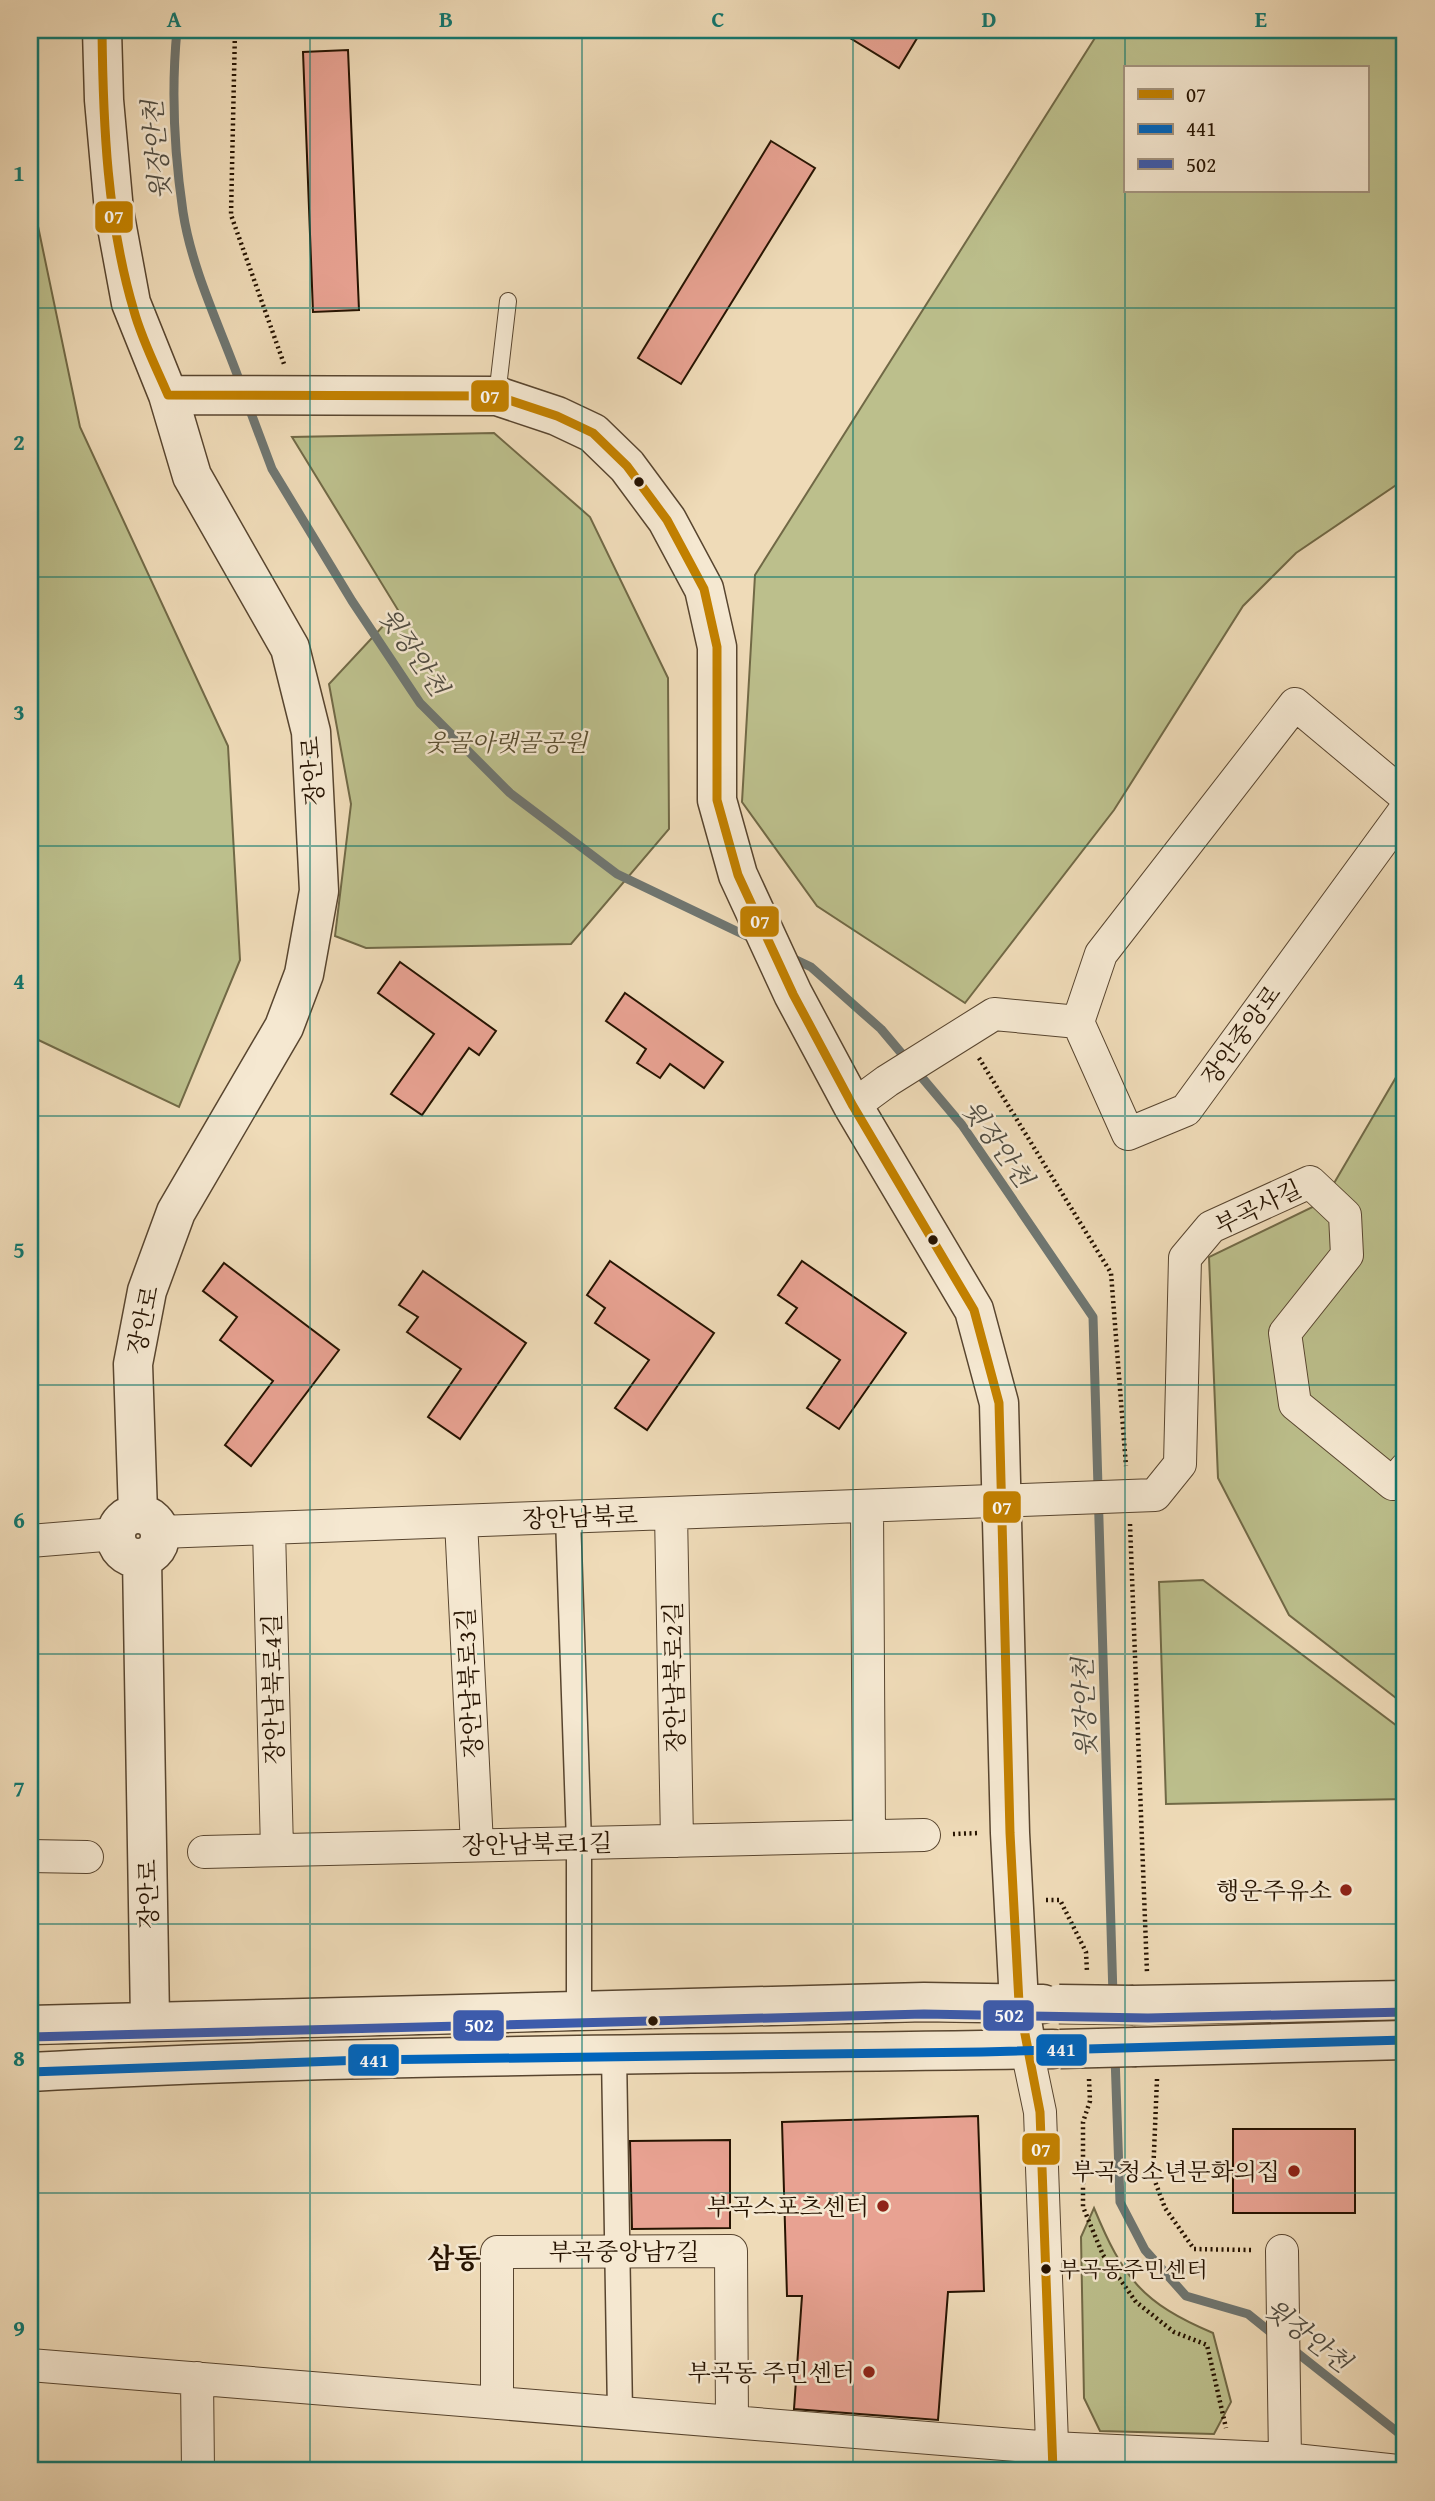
<svg xmlns="http://www.w3.org/2000/svg" width="1435" height="2501" viewBox="0 0 1435 2501" font-family="'Gentium Book Plus','Noto Serif KR',serif">
<rect width="100%" height="100%" fill="#efdbb8"/>
<filter id="stains"><feTurbulence type="fractalNoise" baseFrequency=".00286" numOctaves="4"/><feColorMatrix values="0 0 0 0 .2 0 0 0 0 .09 0 0 0 0 .02 0 0 0 .5 -.17"/></filter>
<radialGradient id="worn" r=".72"><stop offset=".6" stop-color="#630" stop-opacity="0"/><stop offset="1" stop-color="#630" stop-opacity=".3"/></radialGradient>
<path fill="#bcbf8c" stroke="#716946" stroke-width="2" fill-rule="evenodd" d="M1100,30H1405V479L1296,553L1243,606L1114,810L965,1003L817,906L742,802L755,575ZM1125,68H1367V191H1125Z
M30,188L80,427L228,746L240,960L179,1107L30,1036Z
M494,433L590,517L668,678L669,829L571,944L366,948L335,936L351,804L329,684L398,610L292,437Z
M1405,1062V1705L1289,1615L1218,1478L1209,1257L1323,1202Z
M1203,1580L1405,1732V1799L1166,1804L1159,1582Z
M1094,2208C1123,2278 1142,2303 1213,2333L1231,2402L1214,2434L1100,2431L1084,2398L1081,2237Z"/>
<g fill="none" stroke-linecap="round" stroke-linejoin="round">
<path stroke="#6f7671" stroke-width="9" d="M177,30C171,91 174,151 183,212C192,271 221,329 241,385
M248,405L272,469L352,601L420,703L510,793L617,874L755,940
M790,957L811,967L881,1029L962,1125L1093,1317L1113,1996
M1115,2056L1120,2202L1145,2250L1186,2296L1248,2314L1274,2335
M1291,2348L1405,2438"/>
</g>
<path fill="#e8a292" stroke="#261301" stroke-width="2" d="M837,30H922L899,68Z
M348,50L359,310L313,312L303,52Z
M771,141L815,168L681,384L638,358Z
M400,962L496,1031L479,1055L469,1048L422,1115L391,1094L434,1034L378,993Z
M625,993L723,1062L704,1088L670,1064L660,1078L637,1063L646,1049L606,1021Z
M610,1261L714,1333L647,1430L615,1408L649,1360L595,1323L605,1308L587,1295Z
M802,1261L906,1333L839,1429L807,1408L840,1360L786,1323L797,1308L778,1295Z
M224,1263L339,1350L251,1466L225,1445L273,1381L220,1340L237,1317L203,1291Z
M423,1271L526,1343L460,1439L428,1417L461,1369L407,1332L418,1317L399,1305Z
M978,2116L984,2291L948,2292L938,2420L794,2409L802,2296H787L782,2122Z
M1233,2129H1355V2213H1233Z
M730,2140V2228L632,2229L630,2141Z"/>
<g fill="none" stroke-linecap="round" stroke-linejoin="round">
<defs>
<path id="service" d="M497,396L508,301"/>
<path id="pedestrian" d="M568,1517L579,1843V2010
M614,2054L620,2413"/>
<path id="minor" d="M1405,796L1295,704L1101,954L1078,1022L1128,1134L1186,1110L1405,810
M853,1106L887,1081L994,1014L1078,1022
M867,1506L869,1836
M671,1513L677,1841
M461,1521L477,1845
M269,1529L277,1850
M160,1532L1155,1495L1180,1464L1185,1258L1211,1227L1310,1182L1345,1215L1347,1255L1285,1333L1295,1404L1393,1484L1405,1469
M30,1541L116,1534
M204,1852L924,1835
M30,1856L87,1857
M1027,2050L1040,2112L1053,2471
M1282,2251L1285,2459
M30,2365L1052,2448L1285,2459L1398,2471
M197,2378L198,2471
M497,2403V2252L731,2251L732,2422"/>
<path id="tertiary" d="M102,30L104,100L114,211L131,303L168,395L192,476L290,648L311,732L319,891L304,974L284,1027L176,1212L147,1291L133,1364L138,1513
M168,395L497,396L557,416L593,433L627,466L667,520L704,589L717,647V800L738,875L793,994L853,1106L974,1310L999,1403L1010,1833L1019,2003L1027,2050
M116 1536a22 22 0 1 1 44 0a22 22 0 1 1-44 0Z
M142,1558L150,2019
M1133,2005L1405,2000
M30,2025L924,2002L1043,2004
M1136,2047L1405,2040
M30,2072C370,2053 712,2055 1053,2049"/>
</defs>
<use href="#service" stroke="#58452f" stroke-width="18"/>
<use href="#pedestrian" stroke="#58452f" stroke-width="27"/>
<use href="#minor" stroke="#58452f" stroke-width="34"/>
<use href="#tertiary" stroke="#58452f" stroke-width="41"/>
<path stroke="#261301" stroke-width="4.5" stroke-dasharray="2 3.5" stroke-linecap="butt" d="M235,30L231,215L284,364
M979,1058L1111,1273L1126,1466
M1130,1524L1147,1973
M953,1834L980,1833
M1046,1900H1060L1086,1952L1087,1972
M1089,2079L1090,2101L1083,2122V2207L1103,2255L1136,2302L1174,2332L1207,2345L1226,2428
M1157,2079L1153,2176L1165,2208L1194,2249L1252,2250"/>
<use href="#service" stroke="#f5e8d1" stroke-width="16"/>
<use href="#pedestrian" stroke="#f5e8d1" stroke-width="24"/>
<use href="#minor" stroke="#f5e8d1" stroke-width="32"/>
<use href="#tertiary" stroke="#f5e8d1" stroke-width="38"/>
<defs>
<path id="tertiary-bridge" d="M1059,2004L1133,2005
M1060,2049L1136,2047"/>
</defs>
<use href="#tertiary-bridge" stroke="#58452f" stroke-width="41" stroke-linecap="butt"/>
<use href="#tertiary-bridge" stroke="#f5e8d1" stroke-width="38"/>
<defs>
<path id="bus-1" d="M102,30C103,123 107,221 134,311C142,340 156,367 168,395
M168,395L497,396L557,416L593,433L627,466L667,520L704,589L717,647V800L738,875L793,994L853,1106L974,1310L999,1403L1010,1833L1019,2003L1040,2112L1053,2471"/>
<path id="bus-2" d="M30,2072L364,2060L982,2052L1405,2040"/>
<path id="bus-3" d="M30,2037L924,2014L1148,2018L1405,2012"/>
</defs>
<use href="#bus-1" stroke="#f5e8d1" stroke-width="14"/>
<use href="#bus-2" stroke="#f5e8d1" stroke-width="14"/>
<use href="#bus-3" stroke="#f5e8d1" stroke-width="14"/>
<use href="#bus-1" stroke="#c38100" stroke-width="9"/>
<use href="#bus-2" stroke="#0065bd" stroke-width="9"/>
<use href="#bus-3" stroke="#3d5bab" stroke-width="9"/>
</g>
<path fill="none" stroke="#0f766e" stroke-width="2" stroke-opacity="0.55" d="M310,30V2471M582,30V2471M853,30V2471M1125,30V2471M30,308H1405M30,577H1405M30,846H1405M30,1116H1405M30,1385H1405M30,1654H1405M30,1924H1405M30,2193H1405"/>
<g fill="#261301" stroke="#f5e8d1" stroke-width="2.5">
<circle cx="639" cy="482" r="6"/>
<circle cx="933" cy="1240" r="6"/>
<circle cx="653" cy="2021" r="6"/>
<circle cx="1046" cy="2269" r="6"/>
</g>
<g fill="#8f2418" stroke="#f5e8d1" stroke-width="2.5">
<circle cx="1346" cy="1890" r="7"/>
<circle cx="1294" cy="2171" r="7"/>
<circle cx="883" cy="2206" r="7"/>
<circle cx="869" cy="2372" r="7"/>
</g>
<g text-anchor="middle" dominant-baseline="central" stroke-width="5" stroke-linejoin="round" paint-order="stroke">
<g font-size="22" fill="#261301" stroke="#f5e8d1" text-anchor="start">
<text x="1059" y="2269">부곡동주민센터</text>
</g>
<g font-size="24" font-style="italic" fill="#5a4f32" stroke="#f5e8d1">
<text x="506" y="742">웃골아랫골공원</text>
</g>
<g font-size="24" fill="#261301" stroke="#f5e8d1">
<text transform="translate(312 771) rotate(-94)">장안로</text>
<text transform="translate(1241 1035) rotate(-54)">장안중앙로</text>
<text transform="translate(1258 1207) rotate(-26)">부곡사길</text>
<text transform="translate(143 1320) rotate(-78)">장안로</text>
<text transform="translate(580 1517) rotate(-2)">장안남북로</text>
<text transform="translate(674 1677) rotate(-91)">장안남북로2길</text>
<text transform="translate(469 1683) rotate(-93)">장안남북로3길</text>
<text transform="translate(273 1689) rotate(-91)">장안남북로4길</text>
<text transform="translate(537 1844) rotate(-1)">장안남북로1길</text>
<text transform="translate(148 1894) rotate(-91)">장안로</text>
<text x="624" y="2251">부곡중앙남7길</text>
</g>
<g font-size="24" fill="#261301" stroke="#f5e8d1" text-anchor="end">
<text x="1332" y="1890">행운주유소</text>
<text x="1280" y="2171">부곡청소년문화의집</text>
<text x="869" y="2206">부곡스포츠센터</text>
<text x="855" y="2372">부곡동 주민센터</text>
</g>
<g font-size="26" font-style="italic" fill="#514d42" stroke="#f5e8d1">
<text transform="translate(156 150) rotate(-95)">윗장안천</text>
<text transform="translate(414 651) rotate(56)">윗장안천</text>
<text transform="translate(998 1143) rotate(54)">윗장안천</text>
<text transform="translate(1084 1708) rotate(-92)">윗장안천</text>
<text transform="translate(1308 2335) rotate(38)">윗장안천</text>
</g>
<g font-size="28" font-weight="bold" fill="#261301" stroke="#f5e8d1">
<text x="454" y="2257">삼동</text>
</g>
</g>
<g stroke="#f5e8d1" stroke-width="2.5">
<rect x="94" y="200" width="40" height="34" rx="7" fill="#c38100"/>
<rect x="470" y="379" width="40" height="34" rx="7" fill="#c38100"/>
<rect x="739" y="905" width="41" height="33" rx="7" fill="#c38100"/>
<rect x="982" y="1490" width="40" height="34" rx="7" fill="#c38100"/>
<rect x="982" y="1999" width="53" height="33" rx="7" fill="#3d5bab"/>
<rect x="452" y="2009" width="53" height="33" rx="7" fill="#3d5bab"/>
<rect x="1035" y="2033" width="53" height="34" rx="7" fill="#0065bd"/>
<rect x="347" y="2043" width="53" height="34" rx="7" fill="#0065bd"/>
<rect x="1021" y="2132" width="40" height="34" rx="7" fill="#c38100"/>
</g>
<g font-size="19" text-anchor="middle" font-weight="bold" fill="#fff">
<text x="114" y="223">07</text>
<text x="490" y="403">07</text>
<text x="760" y="928">07</text>
<text x="1002" y="1514">07</text>
<text x="1009" y="2022">502</text>
<text x="479" y="2032">502</text>
<text x="1061" y="2056">441</text>
<text x="374" y="2067">441</text>
<text x="1041" y="2156">07</text>
</g>
<rect width="1435" height="2501" fill="none" stroke="#efdbb8" stroke-width="77"/>
<rect x="1124" y="66" width="245" height="126" fill="#f5e8d1" stroke="#a2937e" stroke-width="2"/>
<rect x="1138" y="89" width="35" height="10" fill="#c38100" stroke="#a2937e" stroke-width="2"/>
<text x="1186" y="102" font-size="21" fill="#261301">07</text>
<rect x="1138" y="124" width="35" height="10" fill="#0065bd" stroke="#a2937e" stroke-width="2"/>
<text x="1186" y="136" font-size="21" fill="#261301">441</text>
<rect x="1138" y="159" width="35" height="10" fill="#3d5bab" stroke="#a2937e" stroke-width="2"/>
<text x="1186" y="172" font-size="21" fill="#261301">502</text>
<rect x="38" y="38" width="1358" height="2424" fill="none" stroke="#0f766e" stroke-width="2.5"/>
<g font-size="23" text-anchor="middle" font-weight="bold" fill="#0f766e">
<text x="174" y="27">A</text>
<text x="446" y="27">B</text>
<text x="718" y="27">C</text>
<text x="989" y="27">D</text>
<text x="1261" y="27">E</text>
<text x="19" y="181">1</text>
<text x="19" y="450">2</text>
<text x="19" y="720">3</text>
<text x="19" y="989">4</text>
<text x="19" y="1258">5</text>
<text x="19" y="1528">6</text>
<text x="19" y="1797">7</text>
<text x="19" y="2066">8</text>
<text x="19" y="2336">9</text>
</g>
<rect width="100%" height="100%" filter="url(#stains)"/>
<rect width="100%" height="100%" fill="url(#worn)"/>
</svg>
